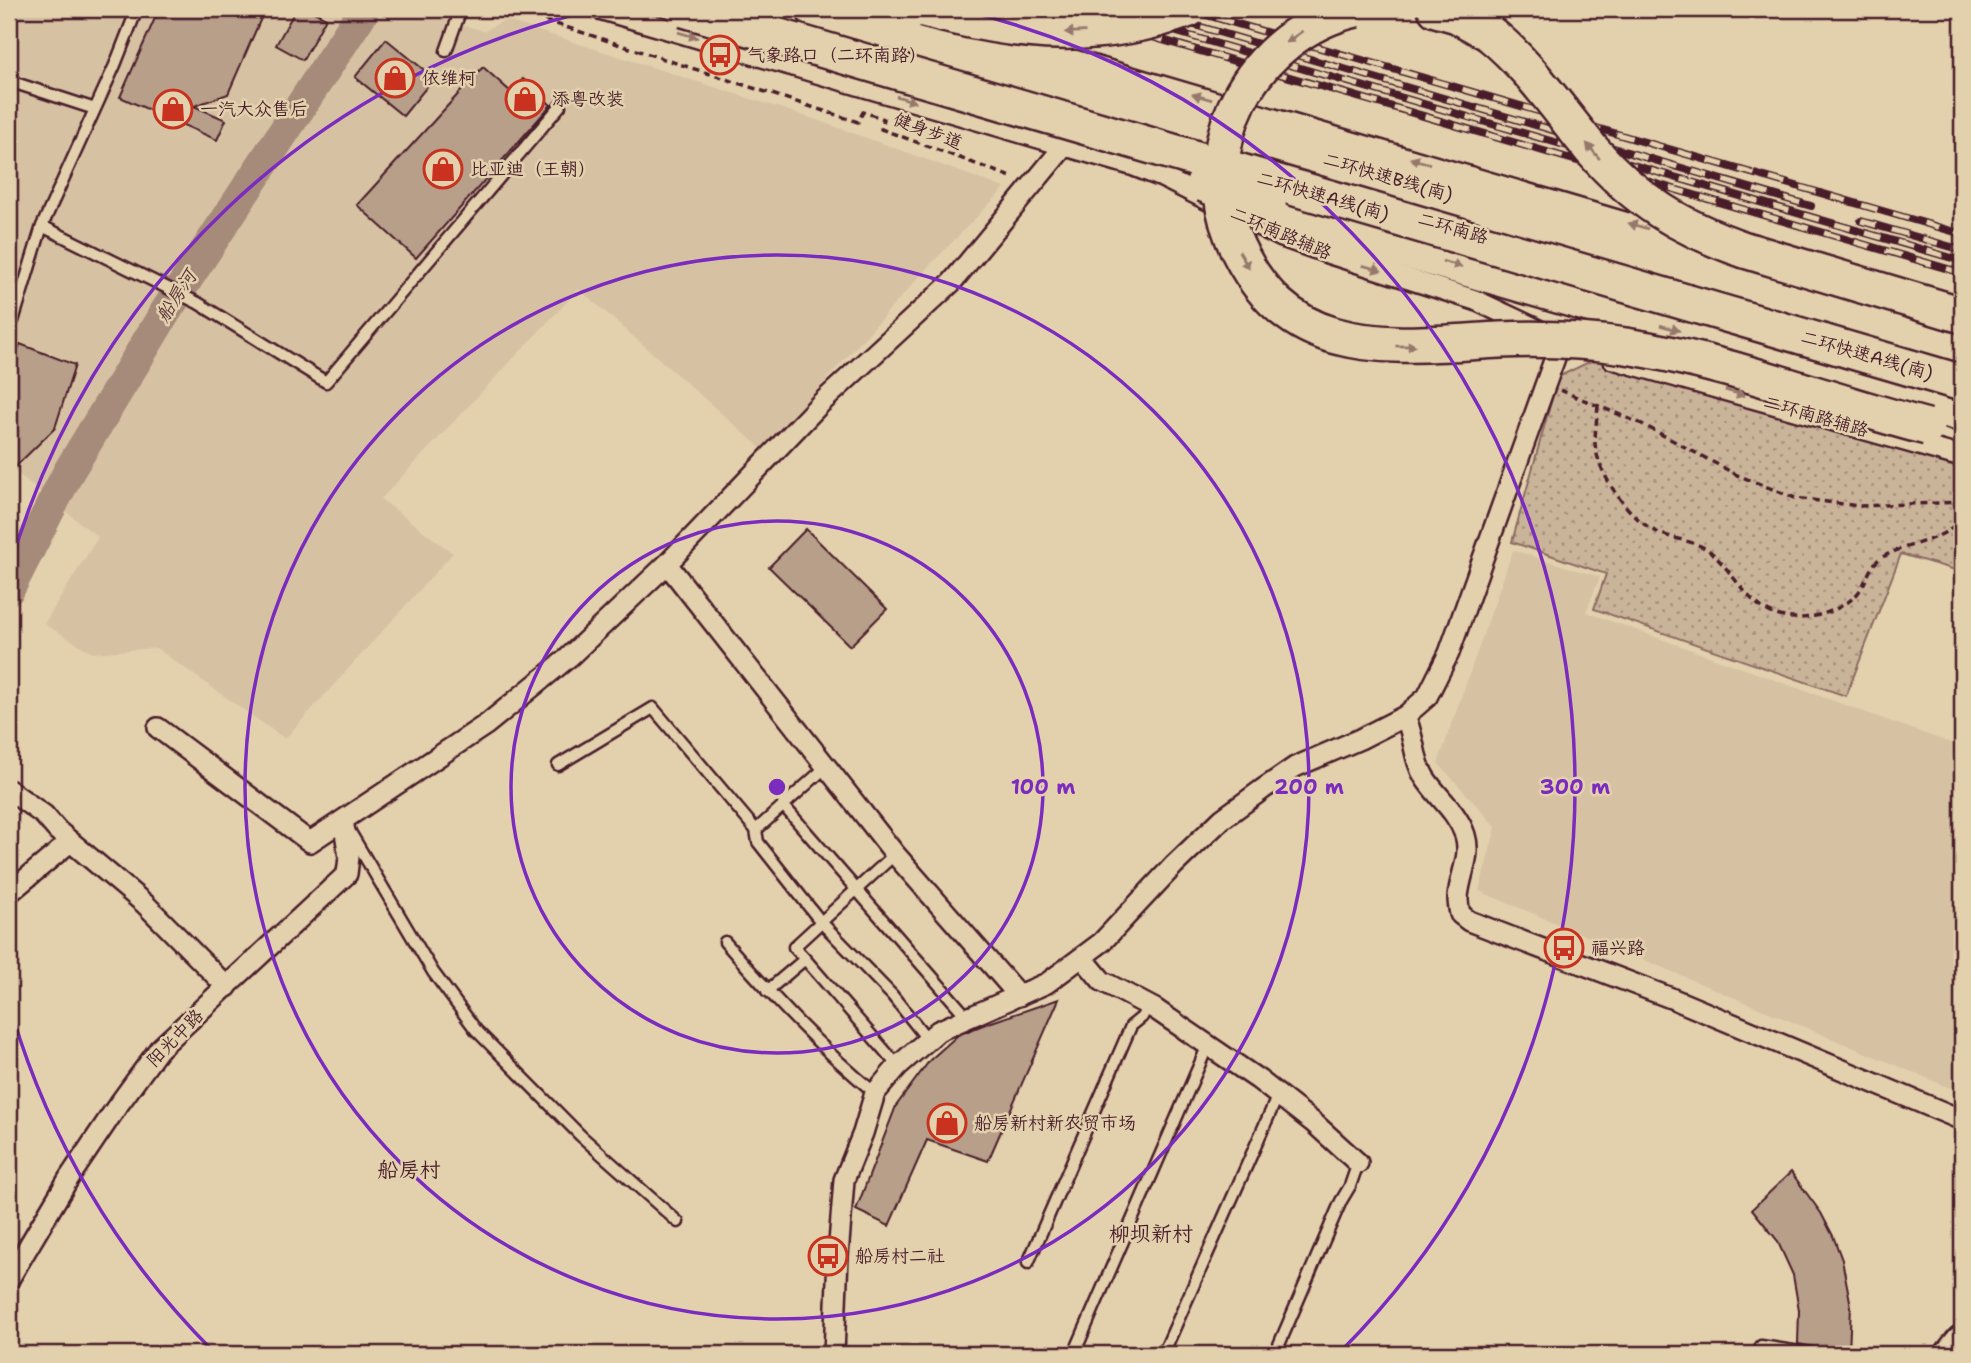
<svg xmlns="http://www.w3.org/2000/svg" width="1971" height="1363" viewBox="0 0 1971 1363" font-family="'Shantell Sans','LXGW WenKai TC',sans-serif">
<defs>
<pattern id="park-dots" width="8" height="8" patternUnits="userSpaceOnUse" patternTransform="scale(1.75)"><rect width="8" height="8" fill="#cab499"/><path d="M2 2h.1M6 6h.1" fill="none" stroke="#a6927d" stroke-width="1.8" stroke-linecap="round"/></pattern>
</defs>
<rect width="100%" height="100%" fill="#e3d1ae"/>
<filter id="ink" filterUnits="userSpaceOnUse"><feTurbulence type="fractalNoise" baseFrequency=".0143" numOctaves="2"/><feDisplacementMap in="SourceGraphic" scale="14" xChannelSelector="R" yChannelSelector="G"/><feConvolveMatrix kernelMatrix="1 2 1 2 8 2 1 2 1" color-interpolation-filters="sRGB"/></filter>
<g filter="url(#ink)">
<path fill="#d6c2a3" d="M9,9H407L484,31L505,20L817,120L1005,188L930,265L763,450L579,289L381,499L453,553L285,739L156,648L93,653L44,624L98,537L9,467Z
M1513,550L1600,577L1586,612L1962,747V1093L1479,891L1496,827L1438,763Z"/>
<path fill="url(#park-dots)" stroke="#8a6a62" stroke-width="2" d="M1593,360L1962,469V572L1901,554L1846,696L1594,609L1606,574L1512,542L1558,377Z"/>
<g fill="none" stroke-linecap="round" stroke-linejoin="round">
<path stroke="#a78b7a" stroke-width="32" d="M9,589L69,471L166,311L362,13"/>
</g>
<path fill="#b89f8a" stroke="#4a1f2b" stroke-width="2" d="M159,9H245L262,16L228,94L194,106L226,120L217,140L120,97Z
M296,9H308L326,18L303,60L276,45Z
M386,39L434,78L403,116L355,77Z
M483,67L511,92L523,79L551,105L416,258L357,205Z
M20,344L75,365L55,428L9,473V377Z
M806,529L887,609L850,646L769,567Z
M1059,999L988,1161L927,1140L889,1226L856,1210L896,1106L930,1060L958,1035L983,1025Z
M1791,1172L1821,1213L1833,1236L1842,1260L1851,1306L1849,1353L1798,1344L1799,1310L1793,1275L1777,1240L1752,1209Z"/>
<g fill="none" stroke-linecap="round" stroke-linejoin="round">
<defs>
<path id="lane" d="M446,51L461,9
M9,81L95,109
M42,226L198,303L326,382L560,106
M13,321L42,226L115,65L137,9
M558,765L653,708L756,830L758,842L821,922L892,995L928,1040
M783,805L968,1018
M756,830L826,767
M350,832L433,972L476,1030L581,1136L678,1222
M725,942C772,996 820,1048 875,1093
M805,959L898,1066
M767,991L805,959L794,947L895,854
M1028,1263L1131,1026L1142,1017L1148,1005
M1761,1346L1813,1354
M1074,1354L1208,1045
M1163,1354L1278,1095
M1275,1354L1341,1201L1350,1186L1358,1163"/>
<path id="street" d="M599,9L1134,166L1162,177L1282,237L1327,253L1475,300L1545,333
M899,9L930,18
M1006,40L1689,241
M1613,359L1962,457
M667,564L895,854L1019,996
M1405,716C1415,737 1413,759 1425,778C1437,797 1457,811 1465,835C1472,857 1459,876 1458,898C1458,903 1459,909 1460,914L1469,921L1671,998L1962,1120
M158,728L310,842L487,724L569,657L667,564L820,404L952,282L1071,138
M9,790L44,815L58,831L145,904L227,987
M9,893L70,842
M1082,957L1102,981L1155,1009L1259,1080L1314,1123L1358,1163
M9,1279L69,1178L116,1108L159,1049L347,874L349,857L343,820
M834,1354L838,1256L844,1180L863,1133L875,1093L898,1066L938,1031L1047,983L1102,942L1174,865L1222,819L1263,789L1295,767L1360,739L1405,716L1427,697L1449,653L1561,341"/>
<path id="primary" d="M1952,1354L1962,1342"/>
<path id="highway" d="M814,9L1962,345
M1436,9L1457,15L1489,33
M1269,210L1962,414"/>
</defs>
<use href="#lane" stroke="#4a1f2b" stroke-width="15"/>
<use href="#street" stroke="#4a1f2b" stroke-width="24"/>
<use href="#primary" stroke="#4a1f2b" stroke-width="37"/>
<use href="#highway" stroke="#4a1f2b" stroke-width="40"/>
<path stroke="#4a1f2b" stroke-width="3.5" stroke-dasharray="7 5" stroke-linecap="butt" d="M510,9L858,122L863,112L884,119L881,129L1014,178
M1560,390L1642,424L1737,475L1795,498L1859,506L1962,502
M1598,406C1597,418 1595,431 1595,443C1597,473 1629,519 1657,532C1676,541 1700,540 1715,556C1743,584 1754,620 1801,618C1820,617 1845,608 1858,593C1867,582 1869,565 1881,558C1902,545 1931,543 1950,529C1955,526 1959,517 1962,512"/>
<use href="#lane" stroke="#e3d1ae" stroke-width="10"/>
<use href="#street" stroke="#e3d1ae" stroke-width="19"/>
<use href="#primary" stroke="#e3d1ae" stroke-width="32"/>
<use href="#highway" stroke="#e3d1ae" stroke-width="35"/>
<defs>
<path id="rail" d="M1056,9L1962,273
M1098,9L1962,261
M1140,9L1811,206
M1186,9L1962,234
M1861,221L1962,250"/>
</defs>
<use href="#rail" stroke="#4a1f2b" stroke-width="8"/>
<use href="#rail" stroke="#e3d1ae" stroke-width="5" stroke-dasharray="16" stroke-linecap="butt"/>
<defs>
<path id="highway-bridge" d="M684,9L1962,383
M924,9C1017,34 1097,43 1189,9
M1356,9C1306,20 1262,55 1239,100C1217,144 1215,193 1233,238C1285,363 1389,346 1500,340C1542,338 1584,340 1626,346C1729,362 1827,401 1927,427
M1489,33C1530,66 1558,109 1591,149C1636,201 1681,228 1745,250L1962,315
M1204,184L1269,210"/>
</defs>
<use href="#highway-bridge" stroke="#4a1f2b" stroke-width="40" stroke-linecap="butt"/>
<use href="#highway-bridge" stroke="#e3d1ae" stroke-width="35"/>
</g>
<defs><path id="oneway-solid" d="M-6-.8H1V-3.2L6.5 0L1 3.2V.8H-6Z" transform="scale(1.75)"/></defs>
<g fill="#96786c">
<use href="#oneway-solid" transform="translate(1075 32) rotate(178)"/>
<use href="#oneway-solid" transform="translate(688 35) rotate(16)"/>
<use href="#oneway-solid" transform="translate(1294 37) rotate(145)"/>
<use href="#oneway-solid" transform="translate(1202 97) rotate(-164)"/>
<use href="#oneway-solid" transform="translate(906 99) rotate(16)"/>
<use href="#oneway-solid" transform="translate(1593 151) rotate(-130)"/>
<use href="#oneway-solid" transform="translate(1420 161) rotate(-164)"/>
<use href="#oneway-solid" transform="translate(1638 226) rotate(-164)"/>
<use href="#oneway-solid" transform="translate(1244 260) rotate(60)"/>
<use href="#oneway-solid" transform="translate(1452 264) rotate(16)"/>
<use href="#oneway-solid" transform="translate(1372 268) rotate(16)"/>
<use href="#oneway-solid" transform="translate(1670 328) rotate(16)"/>
<use href="#oneway-solid" transform="translate(1406 346) rotate(-1)"/>
<use href="#oneway-solid" transform="translate(1735 393) rotate(16)"/>
</g>
</g>
<g fill="none" stroke="#7b2cbf" stroke-width="3.5">
<circle cx="777" cy="787" r="266"/>
<circle cx="777" cy="787" r="532"/>
<path d="M213 1351A798 798 0 0 1 10 1007M10 567A798 798 0 0 1 597 9M957 9A798 798 0 0 1 1341 1351"/>
</g>
<defs>
<symbol id="bus-ring" viewBox="-11 -11 22 22"><circle r="9.5" fill="#e3d1ae" stroke="#c8321e" stroke-width="1.5"/><path d="M-5-6H5V4H4V6H2V4H-2V6H-4V4H-5ZM-3.5-4V0h7V-4ZM-3.5 1.2v1.5H-2V1.2ZM2 1.2v1.5H3.5V1.2Z" fill="#c8321e"/></symbol>
<symbol id="shop-ring" viewBox="-11 -11 22 22"><circle r="9.5" fill="#e3d1ae" stroke="#c8321e" stroke-width="1.5"/><path d="M-5-2.5h2.3a2.7 3.5 0 0 1 5.4 0H5L5.5 6h-11ZM-1.5-2.5h3a1.5 2.3 0 0 0-3 0Z" fill="#c8321e"/></symbol>
</defs>
<g fill-rule="evenodd">
<use href="#bus-ring" x="698" y="33" width="44" height="44"/>
<use href="#shop-ring" x="373" y="56" width="44" height="44"/>
<use href="#shop-ring" x="503" y="77" width="44" height="44"/>
<use href="#shop-ring" x="151" y="87" width="44" height="44"/>
<use href="#shop-ring" x="421" y="147" width="44" height="44"/>
<use href="#bus-ring" x="1542" y="926" width="44" height="44"/>
<use href="#shop-ring" x="925" y="1101" width="44" height="44"/>
<use href="#bus-ring" x="806" y="1234" width="44" height="44"/>
</g>
<g text-anchor="middle" dominant-baseline="central" stroke-width="5" stroke-linejoin="round" paint-order="stroke">
<g font-size="18" fill="#4a1f2b" stroke="#e3d1ae" text-anchor="start">
<text x="747" y="55">气象路口（二环南路）</text>
<text x="422" y="78">依维柯</text>
<text x="552" y="99">添粤改装</text>
<text x="200" y="109">一汽大众售后</text>
<text x="470" y="169">比亚迪（王朝）</text>
<text x="1591" y="948">福兴路</text>
<text x="974" y="1123">船房新村新农贸市场</text>
<text x="855" y="1256">船房村二社</text>
</g>
<g font-size="18" fill="#4a1f2b" stroke="#e3d1ae">
<text transform="translate(928 131) rotate(21)">健身步道</text>
<text transform="translate(1388 177) rotate(16)">二环快速B线(南)</text>
<text transform="translate(1323 196) rotate(16)">二环快速A线(南)</text>
<text transform="translate(1453 228) rotate(16)">二环南路</text>
<text transform="translate(1281 233) rotate(23)">二环南路辅路</text>
<text transform="translate(1867 355) rotate(16)">二环快速A线(南)</text>
<text transform="translate(1816 416) rotate(16)">二环南路辅路</text>
<text transform="translate(175 1038) rotate(-46)">阳光中路</text>
</g>
<g font-size="19" font-style="italic" fill="#5d353b" stroke="#e3d1ae">
<text transform="translate(176 296) rotate(-57)">船房河</text>
</g>
<g font-size="21" fill="#4a1f2b" stroke="#e3d1ae">
<text x="409" y="1170">船房村</text>
<text x="1151" y="1234">柳坝新村</text>
</g>
</g>
<circle cx="777" cy="787" r="10" fill="#7b2cbf" stroke="#e3d1ae" stroke-width="3.5"/>
<g font-size="21" text-anchor="middle" font-weight="bold" fill="#7b2cbf" stroke="#e3d1ae" stroke-width="5" stroke-linejoin="round" paint-order="stroke">
<text x="1043" y="794">100 m</text>
<text x="1309" y="794">200 m</text>
<text x="1575" y="794">300 m</text>
</g>
<rect width="1971" height="1363" fill="none" stroke="#e3d1ae" stroke-width="35"/>
<rect x="18" y="18" width="1936" height="1328" fill="none" stroke="#4a1f2b" stroke-width="2.5" filter="url(#ink)"/>
</svg>
